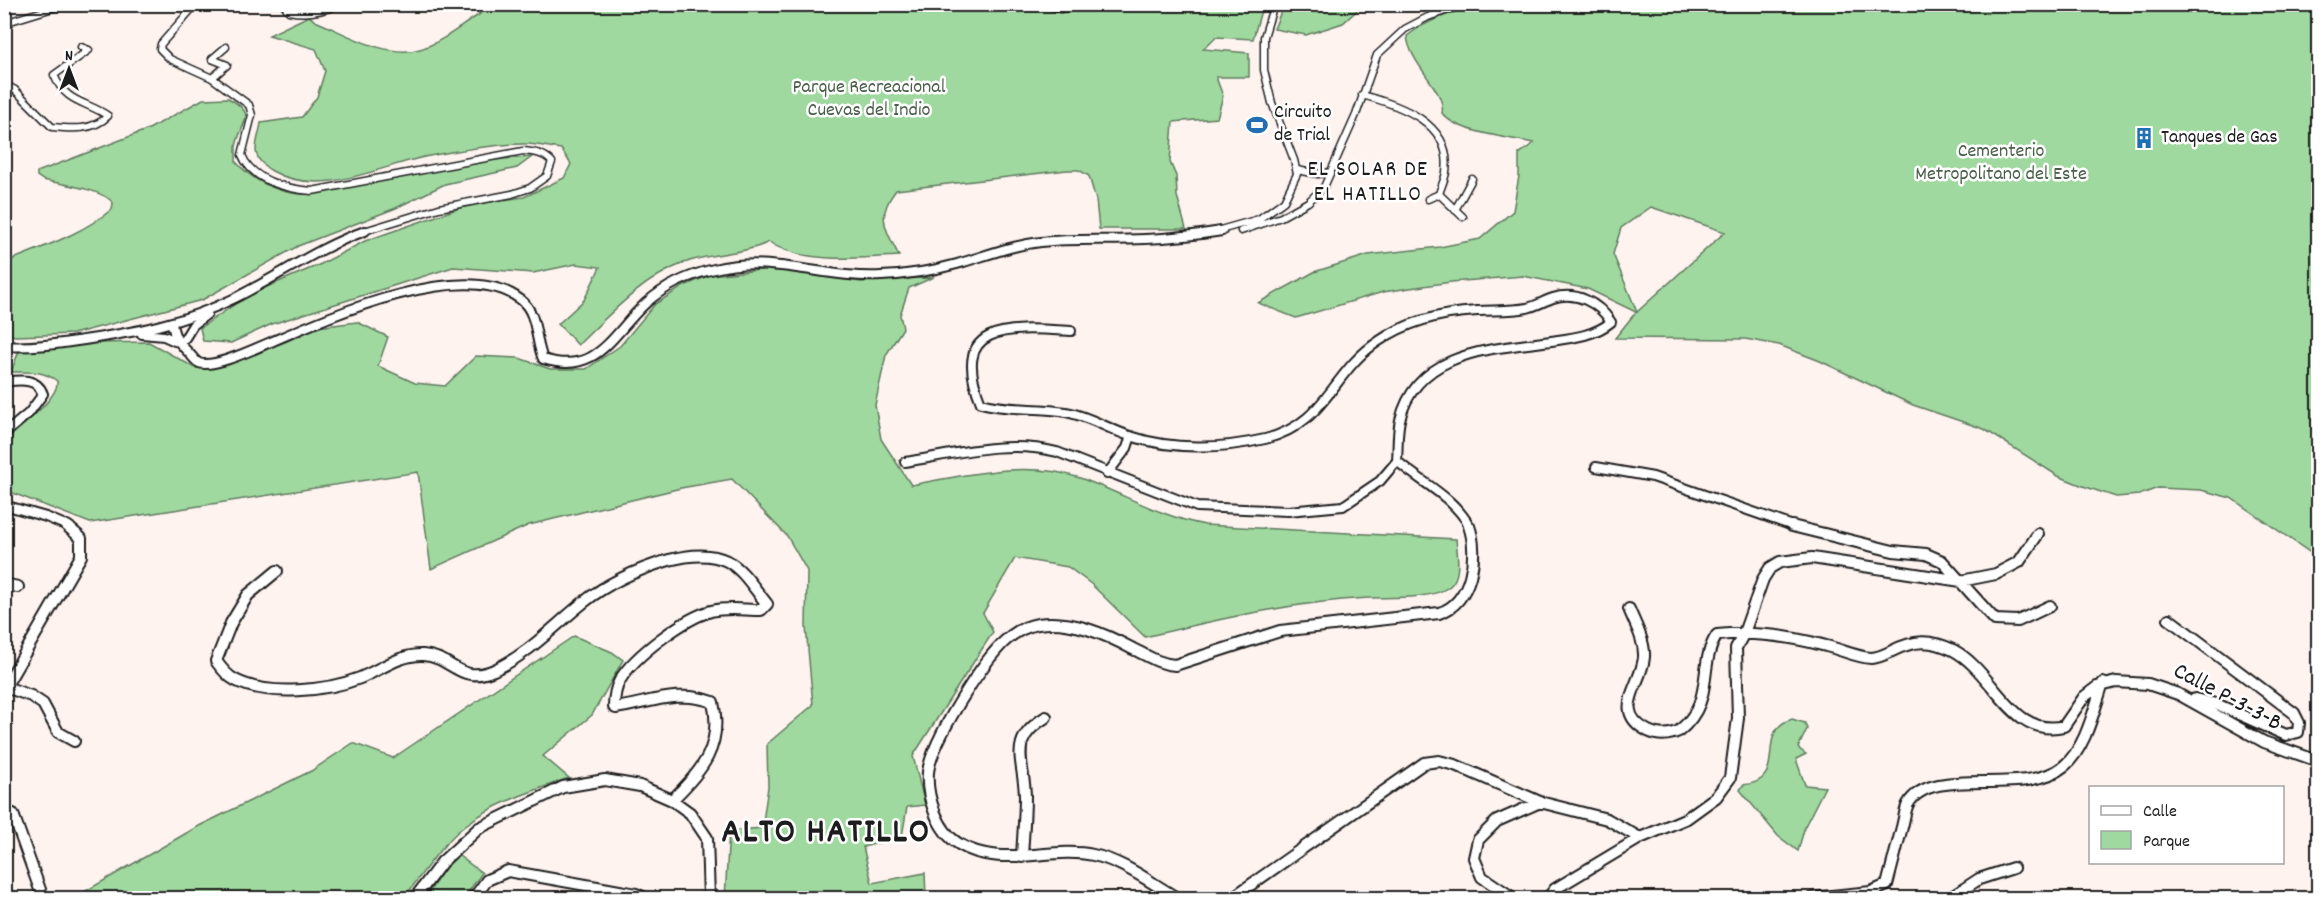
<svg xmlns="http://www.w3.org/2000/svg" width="2323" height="903" viewBox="0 0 2323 903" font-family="Dekko,sans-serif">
<rect width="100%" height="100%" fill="#fff3f0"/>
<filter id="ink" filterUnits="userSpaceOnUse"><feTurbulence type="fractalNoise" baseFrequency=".0167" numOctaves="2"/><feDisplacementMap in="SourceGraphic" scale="12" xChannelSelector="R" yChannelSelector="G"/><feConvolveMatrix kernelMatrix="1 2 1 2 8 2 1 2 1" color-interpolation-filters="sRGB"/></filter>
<g filter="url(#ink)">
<path fill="#a0d99f" stroke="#5e7a5e" stroke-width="1.5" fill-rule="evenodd" d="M1038,4L1050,10L1066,11L1094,4L1265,5L1260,14L1253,39L1216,37L1203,49L1249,53V77H1216L1223,96L1217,118L1173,122L1170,162L1176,176L1177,196L1186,229H1099L1096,200L1089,176L1079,170H1067L896,190C875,217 886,229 899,256C862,258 801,264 769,242C743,255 712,252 684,263C642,279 610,314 578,345L558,324L584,300L600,267L576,264L533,273L453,267L272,324L231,343L203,341L200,328L250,294L321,264L365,241L468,205L524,197L564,178L571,164L561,149C550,147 539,145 529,144C503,143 450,152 424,157C374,168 321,198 272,171C265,167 256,159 256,150C256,141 260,131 261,123L302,117L317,97L325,71L316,49L269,35L309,16L315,21C345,33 386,59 420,49C441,43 462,25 480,14L475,10L456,5Z
M1284,4H1363V5L1343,23L1306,35L1274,29Z
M1479,5H2318V558L2231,498L2201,490L2158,488L2139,495L2116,497L2083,486L2058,476L1984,429L1913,405L1820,361L1779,345L1745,339L1615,338L1636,312L1588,289L1523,276L1451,282L1383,292L1296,318L1258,303L1314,272L1368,255L1440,247L1480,239L1513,211L1519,176V154L1534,143C1509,137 1456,133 1442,113C1447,91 1410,66 1407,36C1427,20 1454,12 1479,5ZM1651,207L1725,232L1637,312L1613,254L1621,228Z
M228,98C260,115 240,122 236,147C236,152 236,157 236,162C252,180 276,192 300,194C321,196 339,186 359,183C416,172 473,160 532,157L517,168L445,184L396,208L298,246L202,300L73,334L16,336L5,334L4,263C42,247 81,235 112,209L113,203C103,189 61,184 43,180L37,176V172L149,129L203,99Z
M771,269L861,282L934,277L909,288L900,315L903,328L886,355L875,405L881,439L911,485C965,475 1026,460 1080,478C1122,493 1161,517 1205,525L1456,539C1457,553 1462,576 1450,586C1434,600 1390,597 1369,598C1293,602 1219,619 1145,637L1091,584L1068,567L1015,558L983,613L993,632L913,756L925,805L907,807L902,837L863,847L872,883L925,873L926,898H725L729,831L762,828L768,787L767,744L813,705L806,627L807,571L787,536L732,479L681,488L529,525L431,569L418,472L90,523L5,490V442C17,429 60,398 57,381C43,370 28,372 11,372L19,351L98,343L149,342L195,368L221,366L285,342L318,327L357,322L388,337L378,366L415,383L445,386L476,356L519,358L550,369H586L620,346L655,304L684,286L710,275Z
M574,636L612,652L623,660L592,715L543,756L569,778C534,791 498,801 467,824C442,843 423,873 404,898H87L84,892L197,827L311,771L353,743L393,758Z
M1792,719L1805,723L1807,729L1798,748L1806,754L1796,759L1805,785L1825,787L1805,826L1798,851L1778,836L1740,790L1743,785C1791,781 1752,731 1792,719Z
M455,853L482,873L464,898H425Z"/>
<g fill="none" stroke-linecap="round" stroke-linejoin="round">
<defs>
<path id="minor-far2" d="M196,4L161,44L160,49L170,59L212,78L249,105L252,115L242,155C252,181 287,189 312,191L523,151C534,152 544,153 552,162L547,176L530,188L512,194L439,208L361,232
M283,4L289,11C307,15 324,11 341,4
M1046,4L1060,9L1087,4
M4,23L66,4
M212,78L227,65L212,59L226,47
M4,84L15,90L52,127C72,129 93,131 108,116C87,101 66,104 54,75L89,50L81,47
M1362,95C1400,105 1453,123 1446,172C1445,179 1441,187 1439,194L1428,199
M1297,170L1318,174L1331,172
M1439,194L1463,217
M1455,210L1472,179
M1241,231L1281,217L1308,202L1324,187L1356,115L1377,55L1405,29L1428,17L1465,4
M1213,232L1259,219L1284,201L1297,174L1294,160L1272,103L1264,70V37L1274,4"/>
<path id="minor-far1" d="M172,323C174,338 179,343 189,353C192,356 195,361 199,363C214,369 258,347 273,341C330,316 466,256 521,300C538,313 535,341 543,359C598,376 611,335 646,303C665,286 689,275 714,269C771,254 824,279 881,276C907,275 932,271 957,264C985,256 1012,245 1041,242C1075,238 1111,241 1145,239C1171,238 1197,235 1222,231
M1071,331C1015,328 947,320 981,403C1009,411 1038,407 1066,412C1089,416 1108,429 1130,436C1172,450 1222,449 1265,439C1327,424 1331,372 1379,341C1408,321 1443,313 1477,311C1494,310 1511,311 1527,308C1536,306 1544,301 1553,298C1576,291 1598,302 1611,322C1594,336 1572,338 1551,341C1493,349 1417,350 1400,420C1397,433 1398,448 1397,461C1422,483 1454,497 1470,527
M142,334L164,336L175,341
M185,338L193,325L207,314
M4,346C29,348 52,345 77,341C132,333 185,323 235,298C279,276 319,247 365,231
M4,382C19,380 37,377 43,394L29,413L4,434
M905,462C955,454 1007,439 1057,452L1197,507L1288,511L1343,506L1380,481L1397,461
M1596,467L1653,477L1796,527
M1107,474L1127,448L1131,436
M4,505L46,517L70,527"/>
<path id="minor" d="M1792,526L1893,551L1926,554L1942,561L1995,620L2018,621L2050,606
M277,571L248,595L231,623L216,661C221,668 227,676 235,680C267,697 327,691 360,678C380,670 400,654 423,655C453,657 459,685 494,670C529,654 555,625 584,602C609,582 639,569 669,560C688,555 709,552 727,561C744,570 755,590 767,604L761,610C744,610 727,607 711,611C683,619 634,656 620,680C615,689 614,698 614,707L616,708C649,703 679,689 713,702C723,746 702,771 672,800
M4,584L18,587
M1629,609C1635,624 1645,641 1644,657C1642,685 1610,711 1648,731C1658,736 1668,736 1679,731C1716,701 1697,665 1717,635C1755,631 1790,636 1826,646C1840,649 1856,657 1871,658C1878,658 1886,654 1892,651C1914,640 1930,639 1953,650C1994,671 2011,739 2064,726L2084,697L2097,687L2116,682L2148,684L2178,694L2264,742L2318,761
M2169,619L2294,713L2299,723L2298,732L2286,735L2216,704L2195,699
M6,687L31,696L43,704L58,732L74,741
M4,689L81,556V538L67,526
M4,811L13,814L43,898
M1022,857C1023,837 1025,816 1025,796C1024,759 1007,741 1046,717
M415,898L442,862L479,828L563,787L605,780L640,786L672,800L690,813L707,838L709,898
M474,898L487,880L508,871L636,894L645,898
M1177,898C1151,883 1123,861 1093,855C1051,846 999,869 959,844C937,831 926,795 928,772C932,741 983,660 1006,640C1015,632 1026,626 1038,624C1071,619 1105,634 1133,649C1148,656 1159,664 1175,665L1280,631L1439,613C1472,603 1479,554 1469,526
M1232,898L1424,763L1439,761L1455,765L1540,802L1607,819L1640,838
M1513,898L1482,877L1474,858L1478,840L1497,821L1540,802
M1548,898L1555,889L1640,838L1687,818L1716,797L1730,778L1738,718L1736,648L1744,633L1763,579L1770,568L1780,562L1812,558L1961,581L1996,574L2019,562L2038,534
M1812,898L1871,892L1887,885C1892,866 1897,846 1902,827C1904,820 1905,810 1908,804C1932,763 2024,799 2064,766C2086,748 2094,709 2103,683
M1950,898L1979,879L2013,868"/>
</defs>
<use href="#minor-far2" stroke="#1c1c1c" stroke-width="9"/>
<use href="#minor-far1" stroke="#1c1c1c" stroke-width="12"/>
<use href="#minor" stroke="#1c1c1c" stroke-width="14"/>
<use href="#minor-far2" stroke="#fff" stroke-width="6"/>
<use href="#minor-far1" stroke="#fff" stroke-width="8"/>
<use href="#minor" stroke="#fff" stroke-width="10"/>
</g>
</g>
<defs>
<symbol id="stadium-bare" viewBox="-9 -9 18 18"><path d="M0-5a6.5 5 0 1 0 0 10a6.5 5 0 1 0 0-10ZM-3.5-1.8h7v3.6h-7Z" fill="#1f6fb2" stroke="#fff" stroke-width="2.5" paint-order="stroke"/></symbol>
<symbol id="building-bare" viewBox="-9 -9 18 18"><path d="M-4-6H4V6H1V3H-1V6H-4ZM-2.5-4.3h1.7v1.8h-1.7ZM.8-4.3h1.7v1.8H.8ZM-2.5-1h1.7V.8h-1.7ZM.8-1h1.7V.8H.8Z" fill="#1f6fb2" stroke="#fff" stroke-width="2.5" paint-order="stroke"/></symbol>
</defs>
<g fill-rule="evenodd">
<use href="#stadium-bare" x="1242" y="110" width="30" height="30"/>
<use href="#building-bare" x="2129" y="123" width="30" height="30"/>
</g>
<g text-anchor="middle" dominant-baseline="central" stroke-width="5" stroke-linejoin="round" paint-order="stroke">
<g font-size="20" fill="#4a5e4a" stroke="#fff">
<text x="869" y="88">Parque Recreacional<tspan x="869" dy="23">Cuevas del Indio</tspan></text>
<text x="2001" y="152">Cementerio<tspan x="2001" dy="23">Metropolitano del Este</tspan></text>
</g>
<g font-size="20" fill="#1c1c1c" stroke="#fff" text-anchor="start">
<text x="1274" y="113">Circuito<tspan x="1274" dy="23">de Trial</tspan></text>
<text x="2161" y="138">Tanques de Gas</text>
</g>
<g font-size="22" letter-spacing="1.5" fill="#1c1c1c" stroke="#fff">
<text x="1368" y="170">EL SOLAR DE<tspan x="1368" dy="25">EL HATILLO</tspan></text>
</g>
<g font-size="24" fill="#1c1c1c" stroke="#fff">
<text transform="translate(2227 698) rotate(28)">Calle P-3-3-B</text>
</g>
<g font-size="36" font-weight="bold" letter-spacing="1.5" fill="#1c1c1c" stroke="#fff">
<text x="826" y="834">ALTO HATILLO</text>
</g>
</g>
<rect width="2323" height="903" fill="none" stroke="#fff" stroke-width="24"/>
<rect x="12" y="12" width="2299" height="879" fill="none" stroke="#1c1c1c" stroke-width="2" filter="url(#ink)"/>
<rect x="2089" y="786" width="195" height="78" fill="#ffffff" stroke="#a4a4a4" stroke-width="1.5"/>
<rect x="2101" y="806" width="30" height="9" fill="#ffffff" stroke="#a4a4a4" stroke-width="1.5"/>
<text x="2143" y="816" font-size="18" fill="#1c1c1c">Calle</text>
<rect x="2101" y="831" width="30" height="18" fill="#a0d99f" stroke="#a4a4a4" stroke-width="1.5"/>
<text x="2143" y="846" font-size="18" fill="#1c1c1c">Parque</text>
<g transform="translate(69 69)" stroke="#ffffff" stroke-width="4.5" paint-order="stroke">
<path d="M0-4.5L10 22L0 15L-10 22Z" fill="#1c1c1c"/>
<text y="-9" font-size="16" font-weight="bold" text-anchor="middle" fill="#1c1c1c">N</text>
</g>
</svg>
